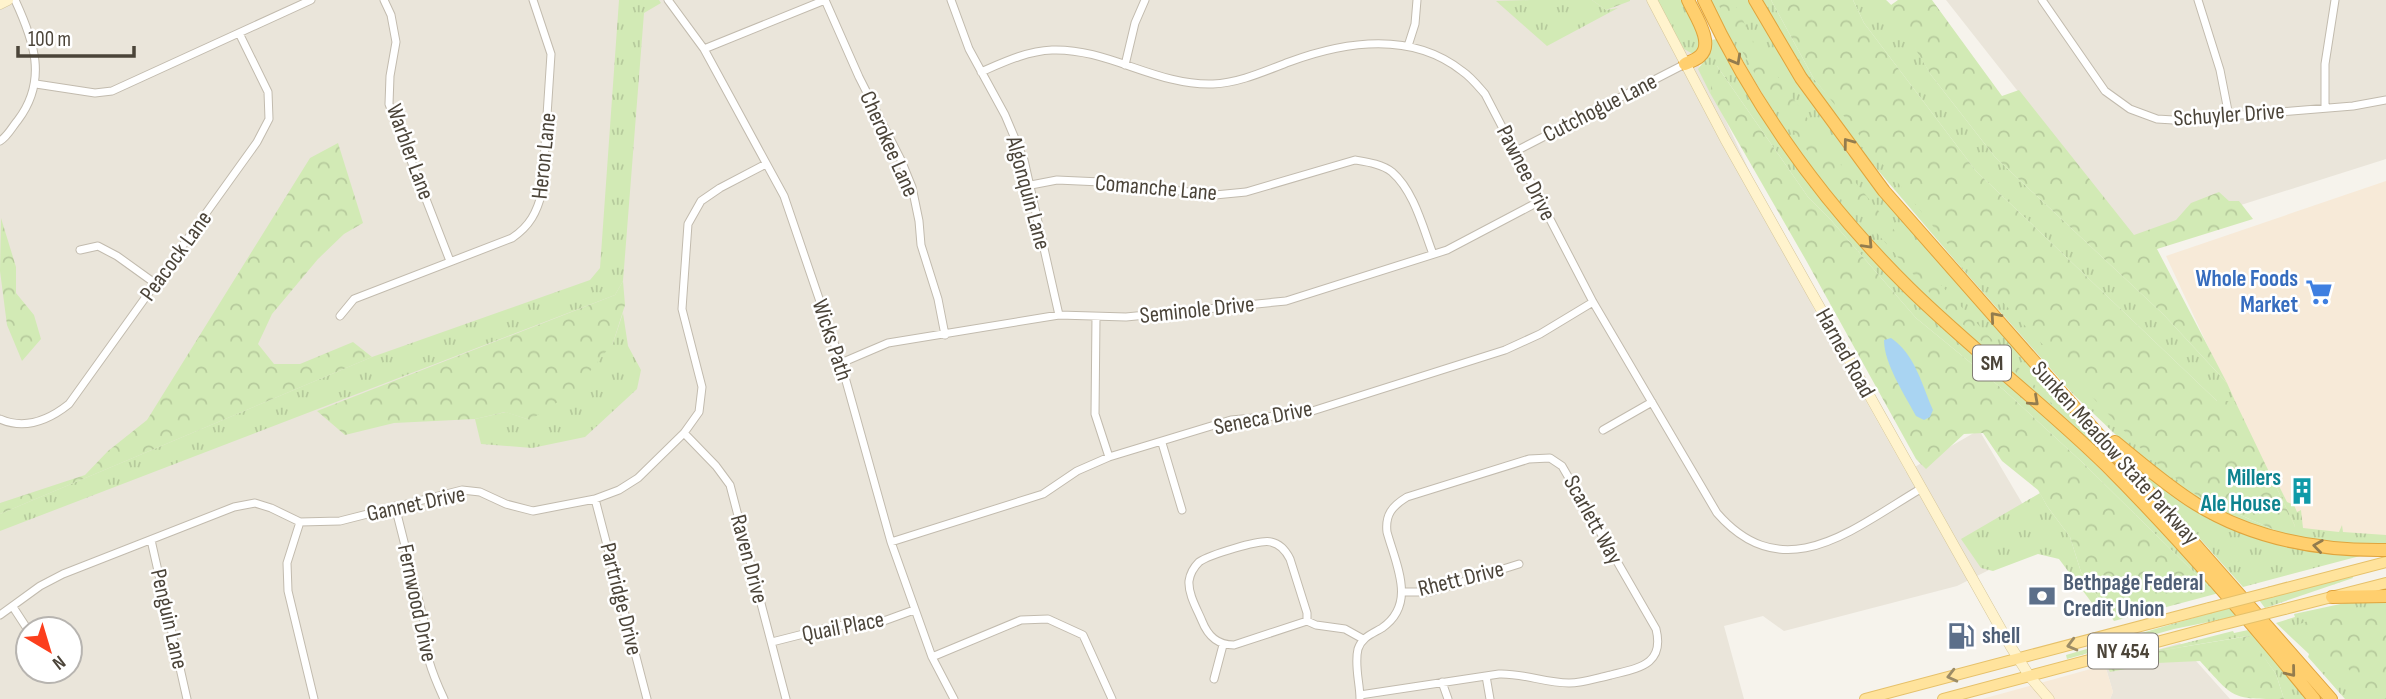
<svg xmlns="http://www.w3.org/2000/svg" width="2386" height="699" viewBox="0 0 2386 699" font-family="'Sofia Sans Condensed',sans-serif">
<defs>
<pattern id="grass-tufts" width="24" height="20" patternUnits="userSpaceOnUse" patternTransform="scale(1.75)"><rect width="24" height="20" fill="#d2eab5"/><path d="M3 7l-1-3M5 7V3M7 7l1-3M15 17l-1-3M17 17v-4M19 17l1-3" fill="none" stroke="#b6ca9c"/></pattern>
<pattern id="forest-crowns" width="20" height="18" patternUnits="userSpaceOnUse" patternTransform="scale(1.75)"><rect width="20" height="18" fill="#d2eab5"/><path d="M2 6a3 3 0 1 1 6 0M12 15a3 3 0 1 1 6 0" fill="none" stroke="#b6ca9c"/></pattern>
</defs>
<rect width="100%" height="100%" fill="#f6f3ec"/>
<path fill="#eae5da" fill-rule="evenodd" d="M0,0H1659L1703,72L1814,309L1906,472L1979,430L2045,542L1957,586L1784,631L1763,616L1724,626L1744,699H0ZM28,629H70V671H28Z
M1946,0H2386V159L2134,239Z
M2180,643L2230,699H2110L2113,692L2105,665Z"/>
<path fill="#f7ead8" d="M2386,181V537L2295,534L2166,256Z
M2105,665L2113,692L2110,699H1982Z"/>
<path fill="url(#grass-tufts)" d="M619,0H659L661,3L644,13L623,281L615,295L0,531V514L372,357L590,280L600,268Z
M1530,0H1592L1606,10L1618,8L1547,46L1496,1Z
M1656,0H1682C1689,15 1711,41 1693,54L1684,49Z
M1710,0H1750L1803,90L1848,154L1984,314L2160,509C2048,408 1930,313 1834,197C1785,136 1746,69 1710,0Z
M1761,0H1771L1814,79L1846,117L2199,497L2286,535L2295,526L2271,476L2279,486L2287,502L2294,505L2297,512L2301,510L2303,528L2339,532L2342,525L2343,532L2386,535V544L2359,547L2270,533L2194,499L2137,455L2073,394L1958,264L1847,134L1794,57Z
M1853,0H1886L1891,5L1931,75L1995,157L2163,314L2227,383L2235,401H2217L1976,171L1864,23Z
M1717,39C1760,118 1811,194 1872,259C1924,315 1984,362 2041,413C2104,470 2162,531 2219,593L2207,585L2082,462L2005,391L1916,318L1830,219L1808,197L1717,66L1710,93L1698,69L1708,56L1711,40Z
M623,313L628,346L641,370L637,389L585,437L532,448L481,444L475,419L506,412L530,420L613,343Z
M2125,455L2221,522L2360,556L2243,587Z
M2040,493L2047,506L2070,537L2081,572L2108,612L2092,603L2059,559L2038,554L1993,571L1981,568L1961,539Z
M2352,575L2353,578L2265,608L2259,600Z
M2359,600L2386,601V699H2345L2308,657L2309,654L2276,623L2295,617L2294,614Z
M2231,607L2238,616L2174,629L2067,659L2066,655Z
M2253,629L2309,699H2284L2276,674L2248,636L2146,653L2233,631L2234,633Z"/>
<path fill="url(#forest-crowns)" d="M1592,0H1630V1L1606,10Z
M1717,0H1733L1754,43L1834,156L1925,268L2060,412L1937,301L1822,171L1766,93L1726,23Z
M1771,0H1853L1864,23L1976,171L2217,401H2235L2295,526L2292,532L2286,535L2199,497L2147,455L1945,241L1814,79Z
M1886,0L1891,5L1898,0H1932L2002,96L2019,90L2134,235L2176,220L2191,203L2219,192L2229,201H2239L2253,219L2157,249L2227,383L2163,314L1995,157L1931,75Z
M1717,66L1808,197L1830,219L1916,318L2005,391L2082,462L2207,585L2219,593L2114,621L2081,572L2070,537L2047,506L2038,490L2002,461L1983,433L1964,434L1926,469L1916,459L1807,262L1710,93L1712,83L1706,73Z
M338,143L363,223L344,234L318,259L272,314L258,344L274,364H300L353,342L372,357L0,514V503L85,475L108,451L147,420L310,158Z
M1,218L16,267V293L34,315L41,339L22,361L7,325L0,271Z
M623,281L625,305L613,343L573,392L530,420L505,412L475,419L394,423L345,435L317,411L615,295Z
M2338,610H2369L2386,616V699H2373L2342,661L2321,658L2286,629Z
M2249,636L2276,674L2284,699C2230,699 2235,699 2200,661L2157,663L2110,672L2106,664L2146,653Z"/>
<path fill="#a9d4f2" d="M1891,338C1915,354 1922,385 1933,410L1930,417L1924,420L1916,416C1905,395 1884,364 1884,340Z"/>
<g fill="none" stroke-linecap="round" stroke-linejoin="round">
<defs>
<path id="street" d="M384,0L391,15L396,42L390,76L389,104L450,261
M668,0L704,49L784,196L841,363L891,542L932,657L954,699
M825,0L859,77L901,160L912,187L919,221L921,245L938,299L945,335
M951,0L969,49L1005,115L1024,160L1059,315
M2042,0L2105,91L2130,109L2157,119L2190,121L2229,116L2353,106L2386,100
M2198,0L2220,70L2229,116
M1408,46L1415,24L1417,0
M704,49L825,0
M1125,65L1135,23L1145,0
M981,72C1004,62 1027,51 1052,50C1108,48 1156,86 1213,84C1239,83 1265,71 1289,62C1346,41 1411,31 1462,71C1471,77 1478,86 1485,94L1593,302L1717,513C1784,590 1854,528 1922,488
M36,84L95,93L112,91L311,0
M2325,107V64L2335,0
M0,141C8,136 12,127 18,120C48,80 34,41 15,0
M1516,151L1685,64
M1031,185L1057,180L1101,182L1215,195L1246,192L1355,160C1367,162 1382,164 1392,172C1414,191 1423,228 1433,254
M80,250L98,246L117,256L156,284
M340,316L354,299L512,238C530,226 537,212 542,192L551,54L533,0
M1096,317L1095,414L1109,457
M841,363L888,343L1059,315L1126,317L1286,301L1447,250L1540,201
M0,419C25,430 49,420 69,404L257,142L269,119L268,92L239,33
M1603,430L1652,402
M684,433L716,466L730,485L786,699
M1162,443L1182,510
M595,499L647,699
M395,506L424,621C423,650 432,673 444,699
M300,522L287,563L288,591L314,699
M151,540L187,699
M891,542L1043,494L1077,471L1109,457L1231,420L1306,413L1505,350L1540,334L1593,302
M1403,592H1430L1519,564
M13,607L28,630
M0,615L40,586L63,574L234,507L255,503L271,508L300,522L340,521L462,490L480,492L506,504L533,511L595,499L619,490L638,478L684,433L699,412L702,387L682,309L688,224L701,201L720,188L766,164
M1307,621V613L1290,559C1286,551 1281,544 1271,542C1260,539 1209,555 1199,562C1194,567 1190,574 1189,581C1188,594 1197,609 1202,621C1208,636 1217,645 1234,645L1307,621L1316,625L1345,629L1363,639
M772,642L835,626L881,622L914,610
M932,657L1021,620L1048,619L1083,635L1112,699
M1486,676L1490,699
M1214,679L1223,645
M1442,682L1448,699
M1360,699C1360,683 1354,665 1358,649C1362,637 1372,634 1382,628C1417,604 1396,565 1387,532C1385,515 1392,506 1407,497L1529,459L1550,458L1562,466L1656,629C1665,665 1638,668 1611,675C1597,678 1583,683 1569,683C1545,683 1523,673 1499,674L1360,695"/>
<path id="secondary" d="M1652,0L1725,139L2011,647L2030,677L2049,699
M0,4L8,0"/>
<path id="primary" d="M2271,592L2386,562
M2285,609L2386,583
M1865,699L2209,608
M1943,699L2217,626"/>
<path id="highway" d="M1704,0C1754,107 1825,205 1909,288C1972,350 2043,403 2106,465C2180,539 2248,618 2314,699
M1755,0L1801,78L1884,191L2331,699
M1685,64C1689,62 1696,60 1700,56C1715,43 1694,14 1688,0
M2115,442C2141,463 2167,486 2196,504C2253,539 2320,551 2386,550
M2332,597L2386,596"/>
</defs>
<use href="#street" stroke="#c2bbae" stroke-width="9"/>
<use href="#secondary" stroke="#d6c79b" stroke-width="11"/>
<use href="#primary" stroke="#e6c16a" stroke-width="12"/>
<use href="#highway" stroke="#e0a43c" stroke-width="14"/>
<use href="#street" stroke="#fff" stroke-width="7"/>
<use href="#secondary" stroke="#fff3cd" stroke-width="10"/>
<use href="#primary" stroke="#ffe39c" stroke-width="10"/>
<use href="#highway" stroke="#ffcf6e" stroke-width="12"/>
<defs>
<path id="primary-bridge" d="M2209,608L2271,592
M2217,626L2285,609"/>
</defs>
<use href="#primary-bridge" stroke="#e6c16a" stroke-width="12" stroke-linecap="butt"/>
<use href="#primary-bridge" stroke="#ffe39c" stroke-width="10"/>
</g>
<defs><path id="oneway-chevron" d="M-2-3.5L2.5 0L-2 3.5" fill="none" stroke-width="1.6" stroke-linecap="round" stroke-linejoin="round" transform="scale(1.75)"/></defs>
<g stroke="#937c4e">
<use href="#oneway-chevron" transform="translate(1736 60) rotate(61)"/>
<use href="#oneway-chevron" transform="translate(1848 143) rotate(-127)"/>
<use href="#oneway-chevron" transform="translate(1868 244) rotate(47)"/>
<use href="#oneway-chevron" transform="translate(1995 317) rotate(-131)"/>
<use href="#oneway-chevron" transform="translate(2034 401) rotate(42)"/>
<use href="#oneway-chevron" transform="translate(2318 546) rotate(-172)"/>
<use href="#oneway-chevron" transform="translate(2291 672) rotate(51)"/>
</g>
<g stroke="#9c8c66">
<use href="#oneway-chevron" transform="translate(2072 645) rotate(165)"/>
<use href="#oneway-chevron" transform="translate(1952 676) rotate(166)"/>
</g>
<defs>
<symbol id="supermarket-bare" viewBox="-9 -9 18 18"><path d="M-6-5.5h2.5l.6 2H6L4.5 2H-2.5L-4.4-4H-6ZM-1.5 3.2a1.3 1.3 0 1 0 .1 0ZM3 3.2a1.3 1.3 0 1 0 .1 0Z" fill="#3f7fe0" stroke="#fff" stroke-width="2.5" paint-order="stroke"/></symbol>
<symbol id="building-bare" viewBox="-9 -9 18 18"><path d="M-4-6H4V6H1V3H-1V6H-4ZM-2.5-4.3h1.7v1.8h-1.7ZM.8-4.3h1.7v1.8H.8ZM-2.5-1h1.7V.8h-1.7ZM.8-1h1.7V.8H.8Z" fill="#0f9aa8" stroke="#fff" stroke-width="2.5" paint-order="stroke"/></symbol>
<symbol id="bank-bare" viewBox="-9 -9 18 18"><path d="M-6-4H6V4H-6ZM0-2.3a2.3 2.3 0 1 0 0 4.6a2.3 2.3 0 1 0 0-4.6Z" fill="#5c6f8a" stroke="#fff" stroke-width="2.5" paint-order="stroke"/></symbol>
<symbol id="fuel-bare" viewBox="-9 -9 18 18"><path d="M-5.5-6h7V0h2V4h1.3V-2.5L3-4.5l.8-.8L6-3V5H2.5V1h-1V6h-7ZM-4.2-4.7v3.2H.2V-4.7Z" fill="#5c6f8a" stroke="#fff" stroke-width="2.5" paint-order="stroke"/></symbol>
</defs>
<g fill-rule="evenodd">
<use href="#supermarket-bare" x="2300" y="273" width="38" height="38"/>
<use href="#building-bare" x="2283" y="472" width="38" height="38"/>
<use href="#bank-bare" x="2023" y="577" width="38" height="38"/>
<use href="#fuel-bare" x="1942" y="617" width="38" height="38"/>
</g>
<g text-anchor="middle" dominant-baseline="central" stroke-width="5" stroke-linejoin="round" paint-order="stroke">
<g fill="#fff" stroke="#817c74" stroke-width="2">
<rect x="1973" y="345.5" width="38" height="35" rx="5"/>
<rect x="2088" y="633.5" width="70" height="35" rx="5"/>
</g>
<g font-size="21" font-weight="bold" fill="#4b4439">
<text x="1992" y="363">SM</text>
<text x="2123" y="651">NY 454</text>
</g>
<g font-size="23" fill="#4b4439" stroke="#fff">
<text transform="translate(1600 108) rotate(-27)">Cutchogue Lane</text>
<text transform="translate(2229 115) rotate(-4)">Schuyler Drive</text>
<text transform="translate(889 144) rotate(66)">Cherokee Lane</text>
<text transform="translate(410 152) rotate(70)">Warbler Lane</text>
<text transform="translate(544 156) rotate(-84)">Heron Lane</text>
<text transform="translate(1526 173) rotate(63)">Pawnee Drive</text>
<text transform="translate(1156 188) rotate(5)">Comanche Lane</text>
<text transform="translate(1028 193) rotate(75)">Algonquin Lane</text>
<text transform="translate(176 256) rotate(-54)">Peacock Lane</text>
<text transform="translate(1197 310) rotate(-6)">Seminole Drive</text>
<text transform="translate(832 340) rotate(72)">Wicks Path</text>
<text transform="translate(1845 353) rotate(61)">Harned Road</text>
<text transform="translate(1263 418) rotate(-11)">Seneca Drive</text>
<text transform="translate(2115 453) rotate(48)">Sunken Meadow State Parkway</text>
<text transform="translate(416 504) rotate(-12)">Gannet Drive</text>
<text transform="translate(1593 520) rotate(61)">Scarlett Way</text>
<text transform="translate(749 559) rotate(75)">Raven Drive</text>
<text transform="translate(1461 579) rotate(-14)">Rhett Drive</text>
<text transform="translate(621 599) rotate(76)">Partridge Drive</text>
<text transform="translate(417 603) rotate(78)">Fernwood Drive</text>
<text transform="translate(169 619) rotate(77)">Penguin Lane</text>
<text transform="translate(843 627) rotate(-11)">Quail Place</text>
</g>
<g font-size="23" font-weight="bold" fill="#366cbe" stroke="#fff" text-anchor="end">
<text x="2298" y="279">Whole Foods<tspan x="2298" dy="26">Market</tspan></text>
</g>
<g font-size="23" font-weight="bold" fill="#0d838f" stroke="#fff" text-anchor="end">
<text x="2281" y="478">Millers<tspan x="2281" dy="26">Ale House</tspan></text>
</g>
<g font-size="23" font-weight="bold" fill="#4e5e75" stroke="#fff" text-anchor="start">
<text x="2063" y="583">Bethpage Federal<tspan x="2063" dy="26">Credit Union</tspan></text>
<text x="1982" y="636">shell</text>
</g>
</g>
<g transform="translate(49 650) rotate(142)"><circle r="33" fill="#ffffff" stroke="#b7b4b0" stroke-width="2"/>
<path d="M0-5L12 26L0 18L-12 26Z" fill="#fc3f1d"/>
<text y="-10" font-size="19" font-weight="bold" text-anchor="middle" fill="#4b4439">N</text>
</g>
<path d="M18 46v10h116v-10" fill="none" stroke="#4b4439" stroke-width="3.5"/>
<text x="28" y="46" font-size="21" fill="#4b4439" stroke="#ffffff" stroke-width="5" paint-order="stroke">100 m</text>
</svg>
